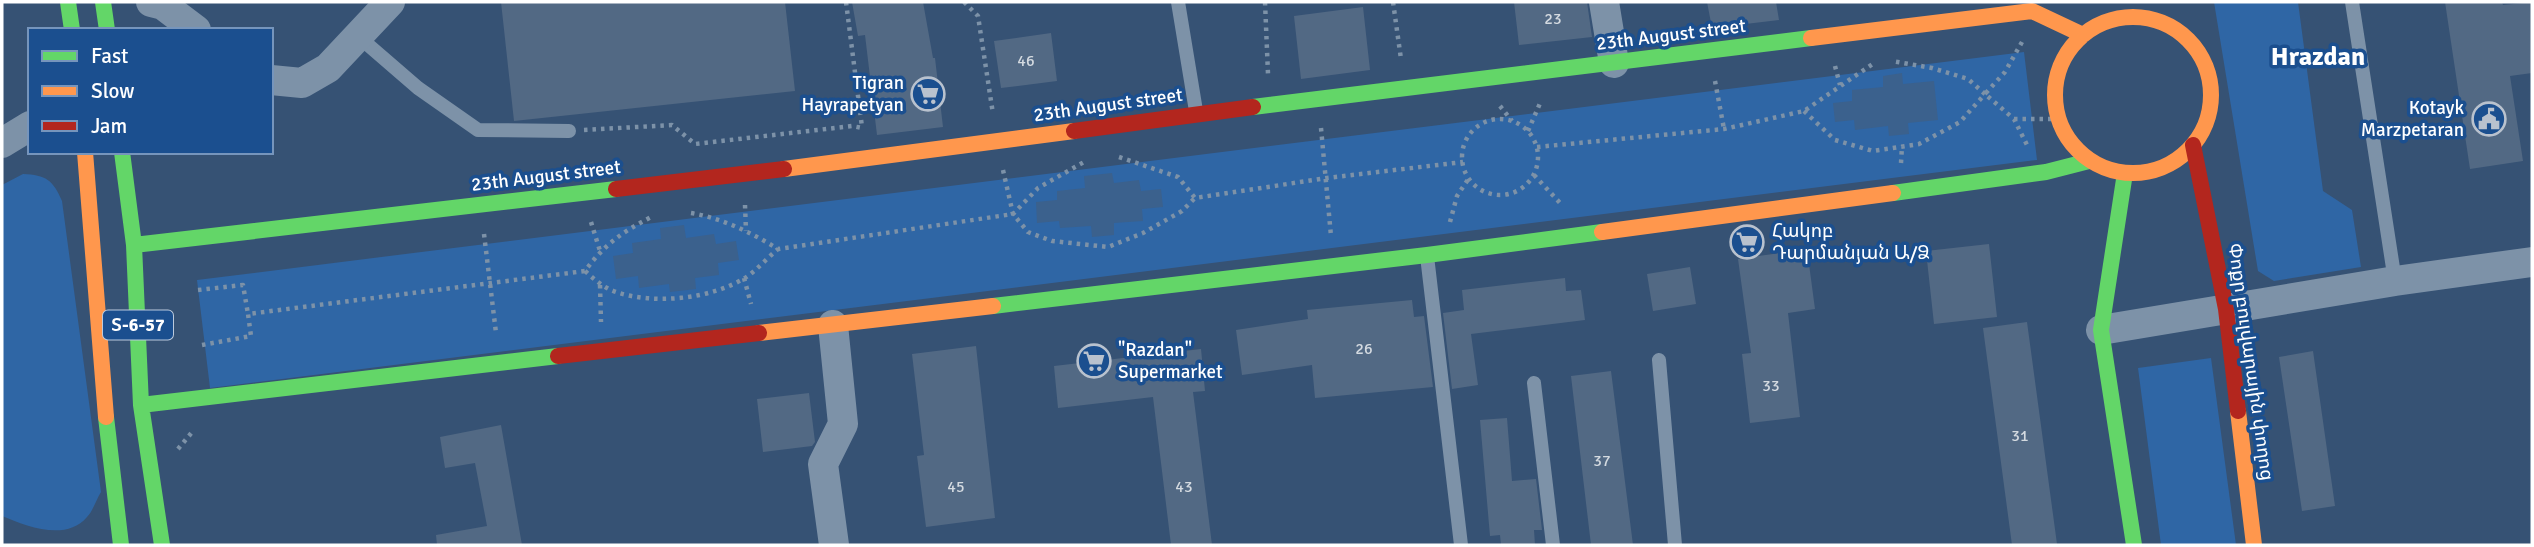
<svg xmlns="http://www.w3.org/2000/svg" width="2534" height="547" viewBox="0 0 2534 547" font-family="Signika,'Noto Sans Armenian',sans-serif">
<rect width="100%" height="100%" fill="#365274"/>
<path fill="#2f66a5" d="M2214,2H2298L2323,191L2352,210L2361,267L2274,281L2258,271Z
M2024,52L2037,160L210,388L197,280Z
M23,174C46,175 53,180 62,201L101,492C96,500 93,511 87,517C66,542 26,526 2,516V185Z
M2211,358L2236,545H2161L2138,368Z"/>
<path fill="#3b618d" d="M1902,73L1903,84L1934,81L1938,120L1908,123L1909,134L1889,136L1888,126L1855,130L1854,120L1835,122L1833,103L1852,101V90L1883,87V76Z
M1112,173L1114,183L1139,180L1141,191L1161,189L1163,207L1142,209L1143,221L1114,223V235L1092,237L1091,226L1060,228L1059,221L1037,223L1036,202L1057,200V191L1085,188L1084,176Z
M684,225L686,238L714,234L716,244L736,241L739,260L718,263L719,275L695,278L696,289L670,292L669,284L639,288L638,276L616,279L613,256L633,253L632,243L661,239L660,228Z"/>
<path fill="#526984" d="M501,2H785L795,91L514,121Z
M852,2H923L933,58H935L943,127L877,135L865,35L858,36Z
M1514,2H1587L1592,37L1519,45Z
M1707,2H1776L1779,20L1712,28Z
M2445,2H2502L2503,5L2532,2V73L2510,76L2523,161L2470,169Z
M1363,7L1370,70L1301,79L1294,16Z
M1051,33L1057,81L1001,88L994,41Z
M1989,244L1997,317L1934,324L1926,251Z
M1807,249L1815,309L1788,313L1800,417L1750,423L1742,354L1751,353L1738,259Z
M1690,267L1696,304L1653,311L1647,274Z
M1565,278L1566,291L1581,290L1585,320L1471,334L1478,385L1452,389L1443,313L1464,310L1462,290Z
M1412,300L1414,317L1424,316L1433,387L1315,398L1312,365L1242,375L1236,330L1308,319L1307,310Z
M2027,322L2057,544L2045,545H2012L1983,328Z
M976,346L995,518L926,527L917,456L924,455L912,354Z
M1201,349L1205,391L1193,392L1212,545H1171L1153,397L1058,408L1054,366Z
M2313,351L2335,506L2302,511L2279,357Z
M1611,371L1633,545H1591L1571,376Z
M809,393L815,442L812,446L763,452L757,399Z
M1507,418L1512,481L1536,479L1542,530H1534L1535,545H1501L1500,535L1490,536L1480,420Z
M501,425L522,545H437L436,535L487,526L475,463L445,468L440,437Z"/>
<g fill="none" stroke-linecap="round" stroke-linejoin="round">
<path stroke="#7d92a8" stroke-width="4.5" stroke-dasharray="3.5 5" stroke-linecap="butt" d="M846,2L862,127
M964,2L978,16L993,114
M1265,2L1268,74
M1393,2L1401,59
M2022,42L2005,72L1985,94L2014,119L2027,145
M1835,66L1840,85
M1715,81L1724,129
M1500,106L1512,121
M1804,111L1835,140L1873,151L1919,144L1960,122L1985,94L1968,79L1932,68L1892,61
M2014,119H2058
M1462 157a38 38 0 1 1 76 0a38 38 0 1 1-76 0Z
M1321,128L1331,236
M584,130L672,125L695,144L852,126L862,128
M1528,131L1541,101
M1537,147L1724,129L1804,111L1874,63
M1119,157L1178,177L1195,198L1327,178L1463,162
M1901,163L1902,146
M1003,170L1013,214L1028,232L1052,241L1108,247L1143,233L1182,211L1195,198
M1534,175L1562,205
M745,205L746,231
M691,213C722,218 752,233 778,249L1013,214L1038,188L1084,162
M591,222L600,251
M1450,222L1457,196L1469,178
M484,234L496,333
M585,271C595,280 604,288 616,292C655,305 710,299 745,278C757,270 767,258 778,249
M744,278L751,304
M600,285L601,322
M198,290L243,285L248,314
M202,345L251,336L248,314L585,271C605,244 621,233 651,217
M178,449L193,431"/>
<path stroke="#7d92a8" stroke-width="14" d="M1178,2L1196,111
M2352,2L2395,281
M359,37L418,88L478,130L569,131
M1427,256L1461,545
M1659,360L1675,545
M1534,383L1553,545"/>
<path stroke="#7d92a8" stroke-width="30" d="M151,2L163,5L196,30
M1604,2L1614,63
M271,80L302,83L328,68L390,2
M2,143L30,126
M833,325L843,424L823,464L834,545
M2101,330L2395,281L2532,262"/>
<path stroke="#63d668" stroke-width="16" d="M68,2L72,30
M103,2L107,30
M1253,107L1811,38
M122,152L134,245L141,405L162,545
M2125,173L2101,330L2134,545
M1893,193L2046,172L2089,161
M134,245L616,189
M993,306L1427,255L1602,232
M141,405L558,356
M106,417L121,545"/>
<path stroke="#ff974d" stroke-width="16" d="M2055 95a78 78 0 1 1 156 0a78 78 0 1 1-156 0Z
M1811,38L2032,11L2083,35
M85,152L106,417
M784,169L1074,131
M1602,232L1893,193
M759,333L993,306
M2238,411L2254,545"/>
<path stroke="#b3261e" stroke-width="16" d="M1074,131L1253,107
M2193,145L2226,309L2238,411
M616,189L784,169
M558,356L759,333"/>
</g>
<defs>
<symbol id="supermarket-ring" viewBox="-11 -11 22 22"><circle r="9.5" fill="#1b4f8f" stroke="#b9c2ce" stroke-width="1.5"/><path d="M-6-5.5h2.5l.6 2H6L4.5 2H-2.5L-4.4-4H-6ZM-1.5 3.2a1.3 1.3 0 1 0 .1 0ZM3 3.2a1.3 1.3 0 1 0 .1 0Z" fill="#b9c2ce"/></symbol>
<symbol id="civic-ring" viewBox="-11 -11 22 22"><circle r="9.5" fill="#1b4f8f" stroke="#b9c2ce" stroke-width="1.5"/><path d="M-.6-6.5H3V-4.5H.6V-3L4-1V1h2V6H-6V1h2V-1L-.6-3ZM-1.2 2.5V6h2.4V2.5Z" fill="#b9c2ce"/></symbol>
</defs>
<g fill-rule="evenodd">
<use href="#supermarket-ring" x="909" y="75" width="38" height="38"/>
<use href="#civic-ring" x="2470" y="100" width="38" height="38"/>
<use href="#supermarket-ring" x="1728" y="223" width="38" height="38"/>
<use href="#supermarket-ring" x="1075" y="342" width="38" height="38"/>
</g>
<g text-anchor="middle" dominant-baseline="central" stroke-width="7" stroke-linejoin="round" paint-order="stroke">
<g font-size="16" fill="#d4dae0">
<text x="1553" y="19">23</text>
<text x="1026" y="61">46</text>
<text x="1364" y="349">26</text>
<text x="1771" y="386">33</text>
<text x="2020" y="436">31</text>
<text x="1602" y="461">37</text>
<text x="956" y="487">45</text>
<text x="1184" y="487">43</text>
</g>
<rect fill="#1b4f8f" stroke="#bbcadd" stroke-width="2" x="103" y="310.5" width="70" height="29" rx="5"/>
<g font-size="18" font-weight="bold" fill="#fff">
<text x="138" y="325">Տ-6-57</text>
</g>
<g font-size="19" fill="#fff" stroke="#1b4f8f">
<text transform="translate(1671 35) rotate(-7)">23th August street</text>
<text transform="translate(1108 105) rotate(-8)">23th August street</text>
<text transform="translate(546 176) rotate(-7)">23th August street</text>
<text transform="translate(2251 362) rotate(82)">Փոքր բուլվարային փողոց</text>
</g>
<g font-size="19" fill="#fff" stroke="#1b4f8f" text-anchor="end">
<text x="904" y="83">Tigran<tspan x="904" dy="22">Hayrapetyan</tspan></text>
<text x="2464" y="108">Kotayk<tspan x="2464" dy="22">Marzpetaran</tspan></text>
<text x="1772" y="231" text-anchor="start">Հակոբ<tspan x="1772" dy="22">Դարմանյան Ա/Ձ</tspan></text>
<text x="1118" y="350" text-anchor="start">"Razdan"<tspan x="1118" dy="22">Supermarket</tspan></text>
</g>
<g font-size="26" font-weight="bold" fill="#fff" stroke="#1b4f8f">
<text x="2318" y="57">Hrazdan</text>
</g>
</g>
<rect width="2534" height="547" fill="none" stroke="#ffffff" stroke-width="7"/>
<rect x="28" y="28" width="245" height="126" fill="#1b4f8f" stroke="#7695bc" stroke-width="2"/>
<rect x="42" y="51" width="35" height="10" fill="#63d668" stroke="#7695bc" stroke-width="2"/>
<text x="91" y="63" font-size="21" fill="#ffffff">Fast</text>
<rect x="42" y="86" width="35" height="10" fill="#ff974d" stroke="#7695bc" stroke-width="2"/>
<text x="91" y="98" font-size="21" fill="#ffffff">Slow</text>
<rect x="42" y="121" width="35" height="10" fill="#b3261e" stroke="#7695bc" stroke-width="2"/>
<text x="91" y="133" font-size="21" fill="#ffffff">Jam</text>
</svg>
